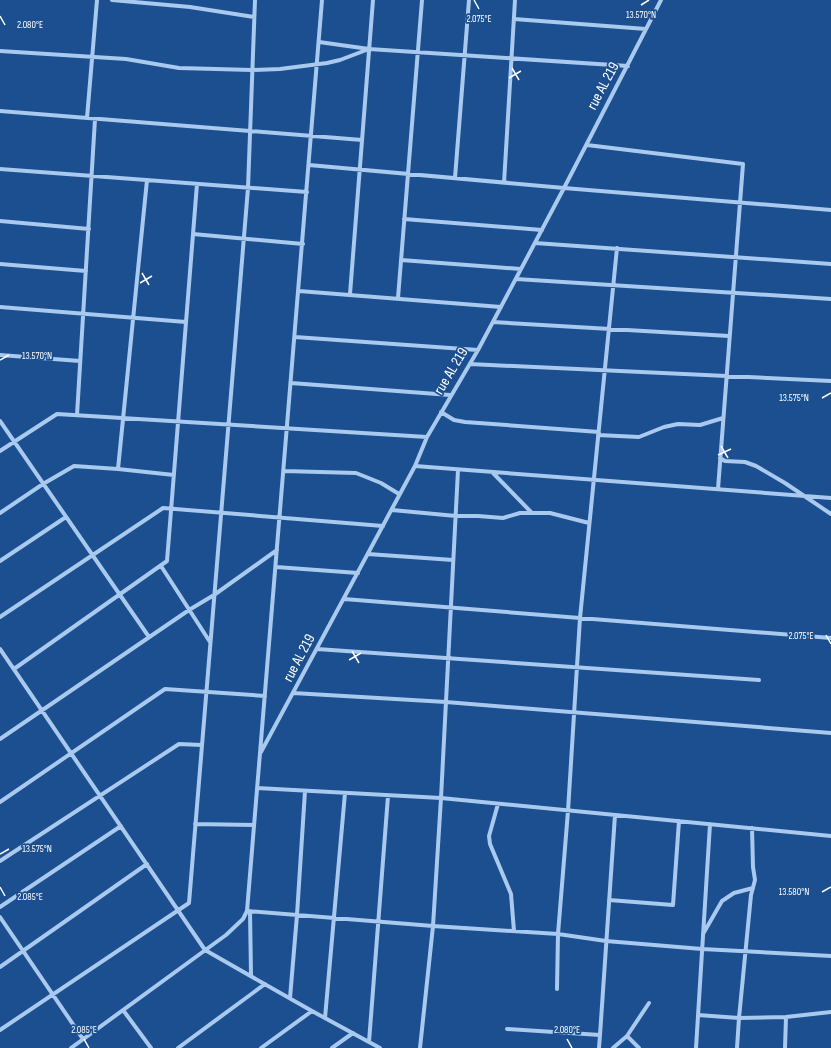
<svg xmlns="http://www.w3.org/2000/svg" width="831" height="1048" viewBox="0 0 831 1048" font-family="'Sofia Sans Condensed',sans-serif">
	<rect width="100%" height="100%" fill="#1b4f8f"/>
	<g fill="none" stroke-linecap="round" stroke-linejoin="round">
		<!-- street -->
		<path stroke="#a9c9ee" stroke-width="4" d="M112,0L190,7L254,17
			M514,19L646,29
			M319,42L369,49L628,66
			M0,51L126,59L179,68L252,70L280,69L327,63L340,60L369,49
			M0,111L362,140
			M87,118L97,0
			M587,145L743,164L718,489
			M309,165L564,188L831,210
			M0,169L307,192
			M455,178L469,0
			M504,183L515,0
			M404,219L542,230
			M0,221L89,229
			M193,234L303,244
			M535,243L831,264
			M401,260L521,269
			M0,264L86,271
			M516,279L831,299
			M299,291L501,307
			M350,294L373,0
			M398,298L422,0
			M0,307L186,322
			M493,322L729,336
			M295,337L478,350
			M0,355L80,361
			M470,364L831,381
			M291,383L450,395
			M441,412L454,420L465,422L599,432
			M77,415L95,119
			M0,421L149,637
			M598,435L639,437L664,427L678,424L700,425L723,418
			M0,451L57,414L427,437
			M720,458L725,461L745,462L756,466L785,483L831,514
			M415,466L831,498
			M118,469L147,180
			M284,471L356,473L381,483L399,494
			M493,473L531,512
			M392,510L456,516H478L503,518L520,513H550L589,523
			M0,513L43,484L74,466L118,469L174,475
			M368,554L453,560
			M0,561L66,517
			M161,566L210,642
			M276,567L358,573
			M344,599L831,638
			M0,617L163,508L383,526
			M0,649L205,950L312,1011L380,1048
			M317,649L759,680
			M14,669L167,561L197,184
			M293,693L446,702L831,733
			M0,739L189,610L214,595L277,550
			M261,752L415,466L427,437L478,350L564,188L661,0
			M257,788L441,798L831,836
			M0,802L165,689L265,696
			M498,804L489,836L490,844L511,894L514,931
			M195,824L254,825
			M0,861L179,744L202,745
			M609,900L673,905L679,821
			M0,907L121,826
			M247,911L433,926L558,934L606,941L702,949L831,956
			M250,911L251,975
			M0,917L83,1039
			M703,934L722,901L734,893L753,888
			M0,967L147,864
			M557,989L558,934L568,811L580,618L617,248
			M290,998L297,915L305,791
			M123,1010L151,1048
			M698,1015L739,1018L786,1017L831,1012
			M325,1018L345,793
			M507,1029L600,1035L599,1048
			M0,1030L189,903L248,188L255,0
			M600,1035L615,815
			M627,1036L639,1048
			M369,1042L388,796
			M71,1048L226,935L243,919L247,911L322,0
			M178,1048L265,984
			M261,1048L312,1011
			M332,1048L353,1033
			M420,1048L433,926L441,798L458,470
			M613,1048L627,1036L649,1003
			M696,1048L710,824
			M737,1048L739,1018L751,895L755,880L753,867L752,828
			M785,1048L786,1017"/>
	</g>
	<!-- ticks -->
	<path fill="none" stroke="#fff" stroke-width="1.5" d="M474,0L479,9M641,5L649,0M0,16L5,25M512,68L519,80M509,78L521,71M142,273L149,285M140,283L152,276M0,360L9,355M822,398L831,393M721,446L728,458M718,455L731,449M826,635L831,644M352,651L359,663M349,660L361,653M0,854L9,849M0,887L5,896M822,892L831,887M84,1039L89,1048M567,1039L572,1048"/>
	<g text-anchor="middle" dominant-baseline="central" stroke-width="3.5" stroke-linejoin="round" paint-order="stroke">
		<!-- street labels -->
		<g font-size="15" fill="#fff" stroke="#1b4f8f">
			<text transform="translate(603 86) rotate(-62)">rue AL 219</text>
			<text transform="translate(451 371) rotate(-59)">rue AL 219</text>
			<text transform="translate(299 658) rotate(-62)">rue AL 219</text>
		</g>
	</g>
	<g font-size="10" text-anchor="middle" fill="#fff" stroke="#1b4f8f" stroke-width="3.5" stroke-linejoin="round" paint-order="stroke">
		<text x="641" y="18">13.570°N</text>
		<text x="479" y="22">2.075°E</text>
		<text x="30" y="28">2.080°E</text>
		<text x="37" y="359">13.570°N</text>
		<text x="794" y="401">13.575°N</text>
		<text x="801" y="639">2.075°E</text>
		<text x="37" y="852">13.575°N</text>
		<text x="794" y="895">13.580°N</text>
		<text x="30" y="900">2.085°E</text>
		<text x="84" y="1033">2.085°E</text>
		<text x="567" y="1033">2.080°E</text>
	</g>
</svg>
